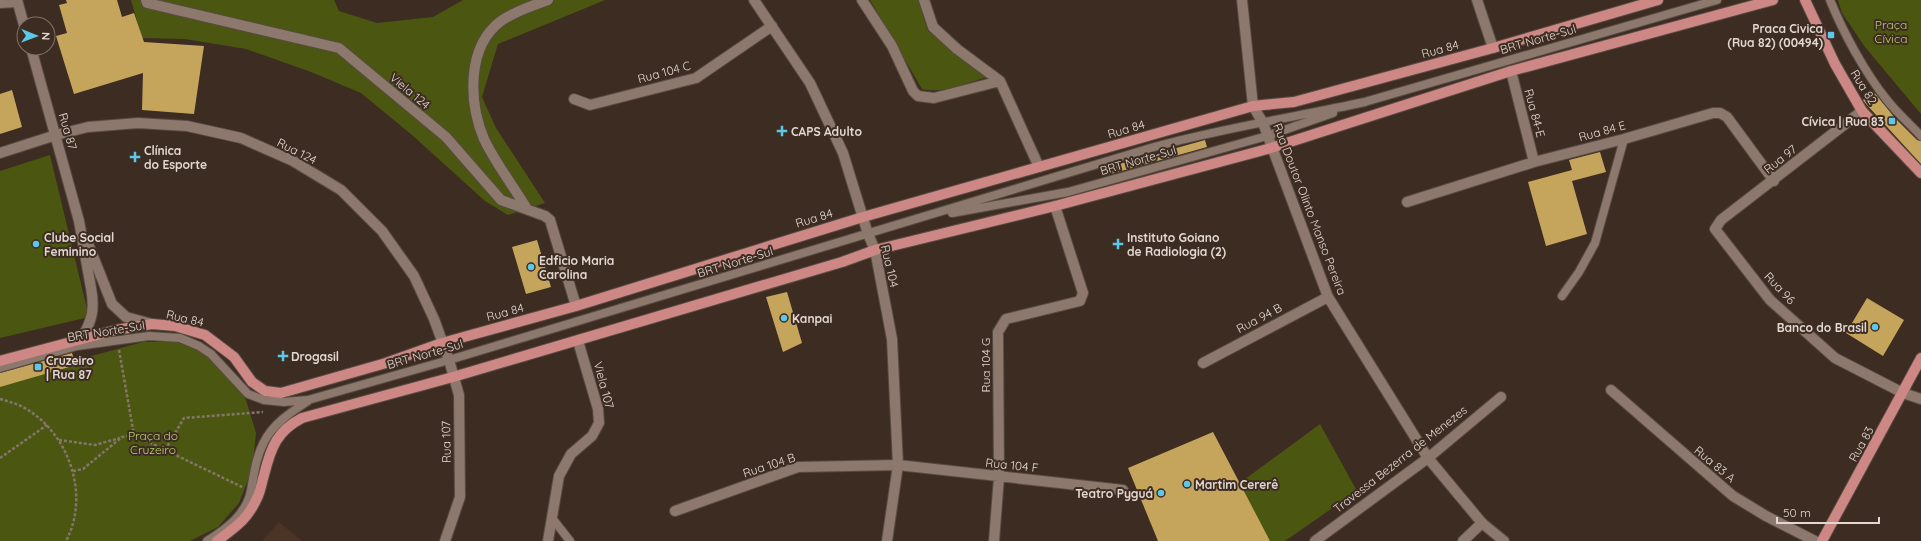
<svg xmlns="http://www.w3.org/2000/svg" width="1921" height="541" viewBox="0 0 1921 541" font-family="Quicksand,sans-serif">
	<rect width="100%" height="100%" fill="#3d2c22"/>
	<!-- built -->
	<path fill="#4b3426" d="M279,522L302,541H262Z"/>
	<!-- green -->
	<path fill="#4b5710" d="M131,0H334L339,11L377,23L433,17L463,0H605L498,44L482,97L496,128L545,203L508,215L485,201L412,135L361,93L311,72L246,49L185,39L142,38Z
		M870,0H918L928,31L987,77C966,83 943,94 922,89Z
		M1838,0H1921V114L1865,47L1842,13Z
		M50,155L89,317L0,338V171Z
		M143,342H177L205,353L231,379L246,400L256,433L252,470L239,503L218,527L190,541H0V381Z
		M1320,424L1357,491L1285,541H1161Z"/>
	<!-- building -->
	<path fill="#c5a55c" d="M66,0H117L122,17L134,13L144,42L204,46L194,114L142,110L143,73L74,94L56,36L67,33L59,5L67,3Z
		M12,90L22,127L0,134V94Z
		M1873,91L1895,118L1917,140L1921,141V164L1866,104L1863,100Z
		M1205,140L1207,147L1107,175L1105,168Z
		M1600,152L1606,172L1572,181L1587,234L1546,246L1528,182L1572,170L1569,160Z
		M537,240L551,287L526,294L512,247Z
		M787,292L802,343L783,352L766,297Z
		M1867,298L1904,320L1883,356L1846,333Z
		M72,353L76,365L0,387V373Z
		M1213,432L1270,541H1158L1128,468Z"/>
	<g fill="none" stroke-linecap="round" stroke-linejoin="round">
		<defs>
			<path id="service" d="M1830,0C1843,32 1865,73 1887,100C1897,113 1910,124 1921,136
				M0,4L17,3
				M1361,103L1717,0
				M952,213L1068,192L1267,136L1333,113
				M1562,296L1579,272L1595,243L1624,139
				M0,368L77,346L149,336L180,338L199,346L211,354L248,394L264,400L284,402L308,400L449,360L1154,147C1223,128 1295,117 1365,102
				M552,518L570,541
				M207,541C226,529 247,514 251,490C254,474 256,457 264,442C273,424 291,412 308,401"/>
			<path id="minor" d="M146,0L147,3L339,48L446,137L501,200L545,216L550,220L576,306
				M862,0L892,46L913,91L918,96L934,98L1000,81
				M924,0L933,27L957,49L1000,81L1039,167
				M1477,0L1493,48
				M1511,71L1534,162
				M574,99L590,105L696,78L772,26
				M1862,111L1721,220L1715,229L1770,300L1835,358L1903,393L1921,399
				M0,153L56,135L88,127L138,123L187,126L241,138L293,161L341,190L382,231L414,276L434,319L449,360L459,395L460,497L445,541
				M1407,202L1534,162L1624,139L1713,113H1720L1727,117L1774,181
				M527,209C514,187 494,161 484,139C469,103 466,47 501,21C515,11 532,6 548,0
				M1203,363L1328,297
				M1611,390L1733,496L1766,516L1815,541
				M675,511L798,467L898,465L1123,490
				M548,541L559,476L571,454L592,436L599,423L598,409L578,341
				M994,541L999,477L998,332L1006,319L1080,301L1083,293L1055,206
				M1315,541L1428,458L1501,397
				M1463,541L1482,523"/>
			<path id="tertiary" d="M754,0L810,83L843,153L868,234L875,250L892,339L898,465L887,541"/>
			<path id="secondary" d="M17,0L24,25
				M1242,0L1253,106L1263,123L1328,297L1428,458L1482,523L1504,541
				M31,48L79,221L91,288C95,310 92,320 82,338
				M87,241L112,304L126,317L152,324"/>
			<path id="primary" d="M1805,0L1835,64L1862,111L1921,173
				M0,361L116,330L152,324L175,326L205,335L234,357L252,382L265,391L281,393L386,363L442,343L576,306L863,217L1253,106L1294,102L1493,48L1658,0
				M217,541C237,526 248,519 258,496C261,489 262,481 264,475C271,447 277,431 302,418L453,377L842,262L875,250L1055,206L1271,148L1511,71L1773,0
				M1822,541L1921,358"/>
		</defs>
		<!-- service casing -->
		<use href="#service" stroke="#584b42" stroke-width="10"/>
		<!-- minor casing -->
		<use href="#minor" stroke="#584b42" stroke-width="12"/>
		<!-- tertiary casing -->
		<use href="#tertiary" stroke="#584b42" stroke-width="12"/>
		<!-- secondary casing -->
		<use href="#secondary" stroke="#584b42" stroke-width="12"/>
		<!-- primary casing -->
		<use href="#primary" stroke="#584b42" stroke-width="12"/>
		<!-- path -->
		<path stroke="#84766d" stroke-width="2.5" stroke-dasharray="3 2" stroke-linecap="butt" d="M119,350L134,435
			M0,399C7,401 14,403 21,406C68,430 91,494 66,541
			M59,440L95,445L120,438
			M165,450L184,418L263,412
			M0,458L47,425
			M73,471L83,469L122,437L134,435L242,487"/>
		<!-- service -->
		<use href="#service" stroke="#8c786c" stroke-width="8"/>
		<!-- minor -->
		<use href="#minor" stroke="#8c786c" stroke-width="10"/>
		<!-- tertiary -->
		<use href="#tertiary" stroke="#8c786c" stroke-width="10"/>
		<!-- secondary -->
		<use href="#secondary" stroke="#8c786c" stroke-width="10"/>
		<!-- primary -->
		<use href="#primary" stroke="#cd8785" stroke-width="10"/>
	</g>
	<!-- markers -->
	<g fill="#5cc7e8" stroke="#3d2c22" stroke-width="1.5">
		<rect x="1827" y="31" width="8" height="8" rx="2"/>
		<rect x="1888" y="117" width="8" height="8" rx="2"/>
		<path d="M780 125h4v4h4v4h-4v4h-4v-4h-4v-4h4z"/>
		<path d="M133 151h4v4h4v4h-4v4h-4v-4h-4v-4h4z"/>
		<circle cx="36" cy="244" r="4"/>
		<path d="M1116 238h4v4h4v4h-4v4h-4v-4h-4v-4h4z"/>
		<circle cx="531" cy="267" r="4"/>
		<circle cx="784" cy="318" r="4"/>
		<circle cx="1875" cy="327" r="4"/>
		<path d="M281 350h4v4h4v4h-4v4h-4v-4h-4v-4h4z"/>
		<rect x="34" y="363" width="8" height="8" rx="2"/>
		<circle cx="1187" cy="484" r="4"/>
		<circle cx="1161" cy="493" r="4"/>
	</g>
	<g text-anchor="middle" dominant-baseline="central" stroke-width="4" stroke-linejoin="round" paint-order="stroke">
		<!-- park labels -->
		<g font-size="12" fill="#bad06b" stroke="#3d2c22">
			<text x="1891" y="24">Praça<tspan x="1891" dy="14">Cívica</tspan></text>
			<text x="153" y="435">Praça do<tspan x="153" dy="14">Cruzeiro</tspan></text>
		</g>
		<!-- poi labels -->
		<g font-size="12" font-weight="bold" fill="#e2d7d1" stroke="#3d2c22" text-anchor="start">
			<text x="1823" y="28" text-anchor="end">Praca Civica<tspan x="1823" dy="14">(Rua 82) (00494)</tspan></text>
			<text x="1884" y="121" text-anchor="end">Cívica | Rua 83</text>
			<text x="791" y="131">CAPS Adulto</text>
			<text x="144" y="150">Clínica<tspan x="144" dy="14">do Esporte</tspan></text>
			<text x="44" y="237">Clube Social<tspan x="44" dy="14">Feminino</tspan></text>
			<text x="1127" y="237">Instituto Goiano<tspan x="1127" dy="14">de Radiologia (2)</tspan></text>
			<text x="539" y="260">Edficio Maria<tspan x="539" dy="14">Carolina</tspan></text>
			<text x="792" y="318">Kanpai</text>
			<text x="1867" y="327" text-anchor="end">Banco do Brasil</text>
			<text x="291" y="356">Drogasil</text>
			<text x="46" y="360">Cruzeiro<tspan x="46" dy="14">| Rua 87</tspan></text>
			<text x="1195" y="484">Martim Cererê</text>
			<text x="1153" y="493" text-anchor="end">Teatro Pyguá</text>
		</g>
		<!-- street labels -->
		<g font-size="12" fill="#e2d7d1" stroke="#3d2c22">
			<text transform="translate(1538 39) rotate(-16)">BRT Norte-Sul</text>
			<text transform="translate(1440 49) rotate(-15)">Rua 84</text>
			<text transform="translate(664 72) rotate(-15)">Rua 104 C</text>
			<text transform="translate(1864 87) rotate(58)">Rua 82</text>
			<text transform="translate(410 91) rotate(40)">Viela 124</text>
			<text transform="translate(1535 113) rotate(75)">Rua 84-E</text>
			<text transform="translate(1126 129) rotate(-16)">Rua 84</text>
			<text transform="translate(68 131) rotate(74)">Rua 87</text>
			<text transform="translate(1602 131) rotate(-15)">Rua 84 E</text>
			<text transform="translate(297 151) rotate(27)">Rua 124</text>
			<text transform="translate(1780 159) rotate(-38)">Rua 97</text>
			<text transform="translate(1138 160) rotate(-16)">BRT Norte-Sul</text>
			<text transform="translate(1310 209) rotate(69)">Rua Doutor Olinto Manso Pereira</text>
			<text transform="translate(814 218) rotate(-17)">Rua 84</text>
			<text transform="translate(735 262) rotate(-17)">BRT Norte-Sul</text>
			<text transform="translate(890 266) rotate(77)">Rua 104</text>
			<text transform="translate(1780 288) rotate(47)">Rua 96</text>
			<text transform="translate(505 312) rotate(-15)">Rua 84</text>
			<text transform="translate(185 318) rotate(13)">Rua 84</text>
			<text transform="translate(1259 318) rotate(-28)">Rua 94 B</text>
			<text transform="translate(106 331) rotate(-9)">BRT Norte-Sul</text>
			<text transform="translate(425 354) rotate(-16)">BRT Norte-Sul</text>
			<text transform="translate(985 365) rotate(-90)">Rua 104 G</text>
			<text transform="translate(604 385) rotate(75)">Viela 107</text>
			<text transform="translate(446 442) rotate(-91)">Rua 107</text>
			<text transform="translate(1861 444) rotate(-61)">Rua 83</text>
			<text transform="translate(1400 459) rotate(-38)">Travessa Bezerra de Menezes</text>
			<text transform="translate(1715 464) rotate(40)">Rua 83 A</text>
			<text transform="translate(769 465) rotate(-18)">Rua 104 B</text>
			<text transform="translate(1012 465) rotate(6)">Rua 104 F</text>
		</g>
	</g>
	<!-- north arrow -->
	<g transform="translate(36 36) rotate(91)"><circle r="19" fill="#3d2c22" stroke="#7f7068"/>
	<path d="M0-3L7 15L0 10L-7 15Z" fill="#5cc7e8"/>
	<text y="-6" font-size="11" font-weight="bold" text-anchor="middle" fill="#e2d7d1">N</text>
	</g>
	<!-- scale -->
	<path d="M1777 517v6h102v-6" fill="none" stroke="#e2d7d1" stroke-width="2"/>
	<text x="1783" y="517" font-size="12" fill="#e2d7d1" stroke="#3d2c22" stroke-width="3" paint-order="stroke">50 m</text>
</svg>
